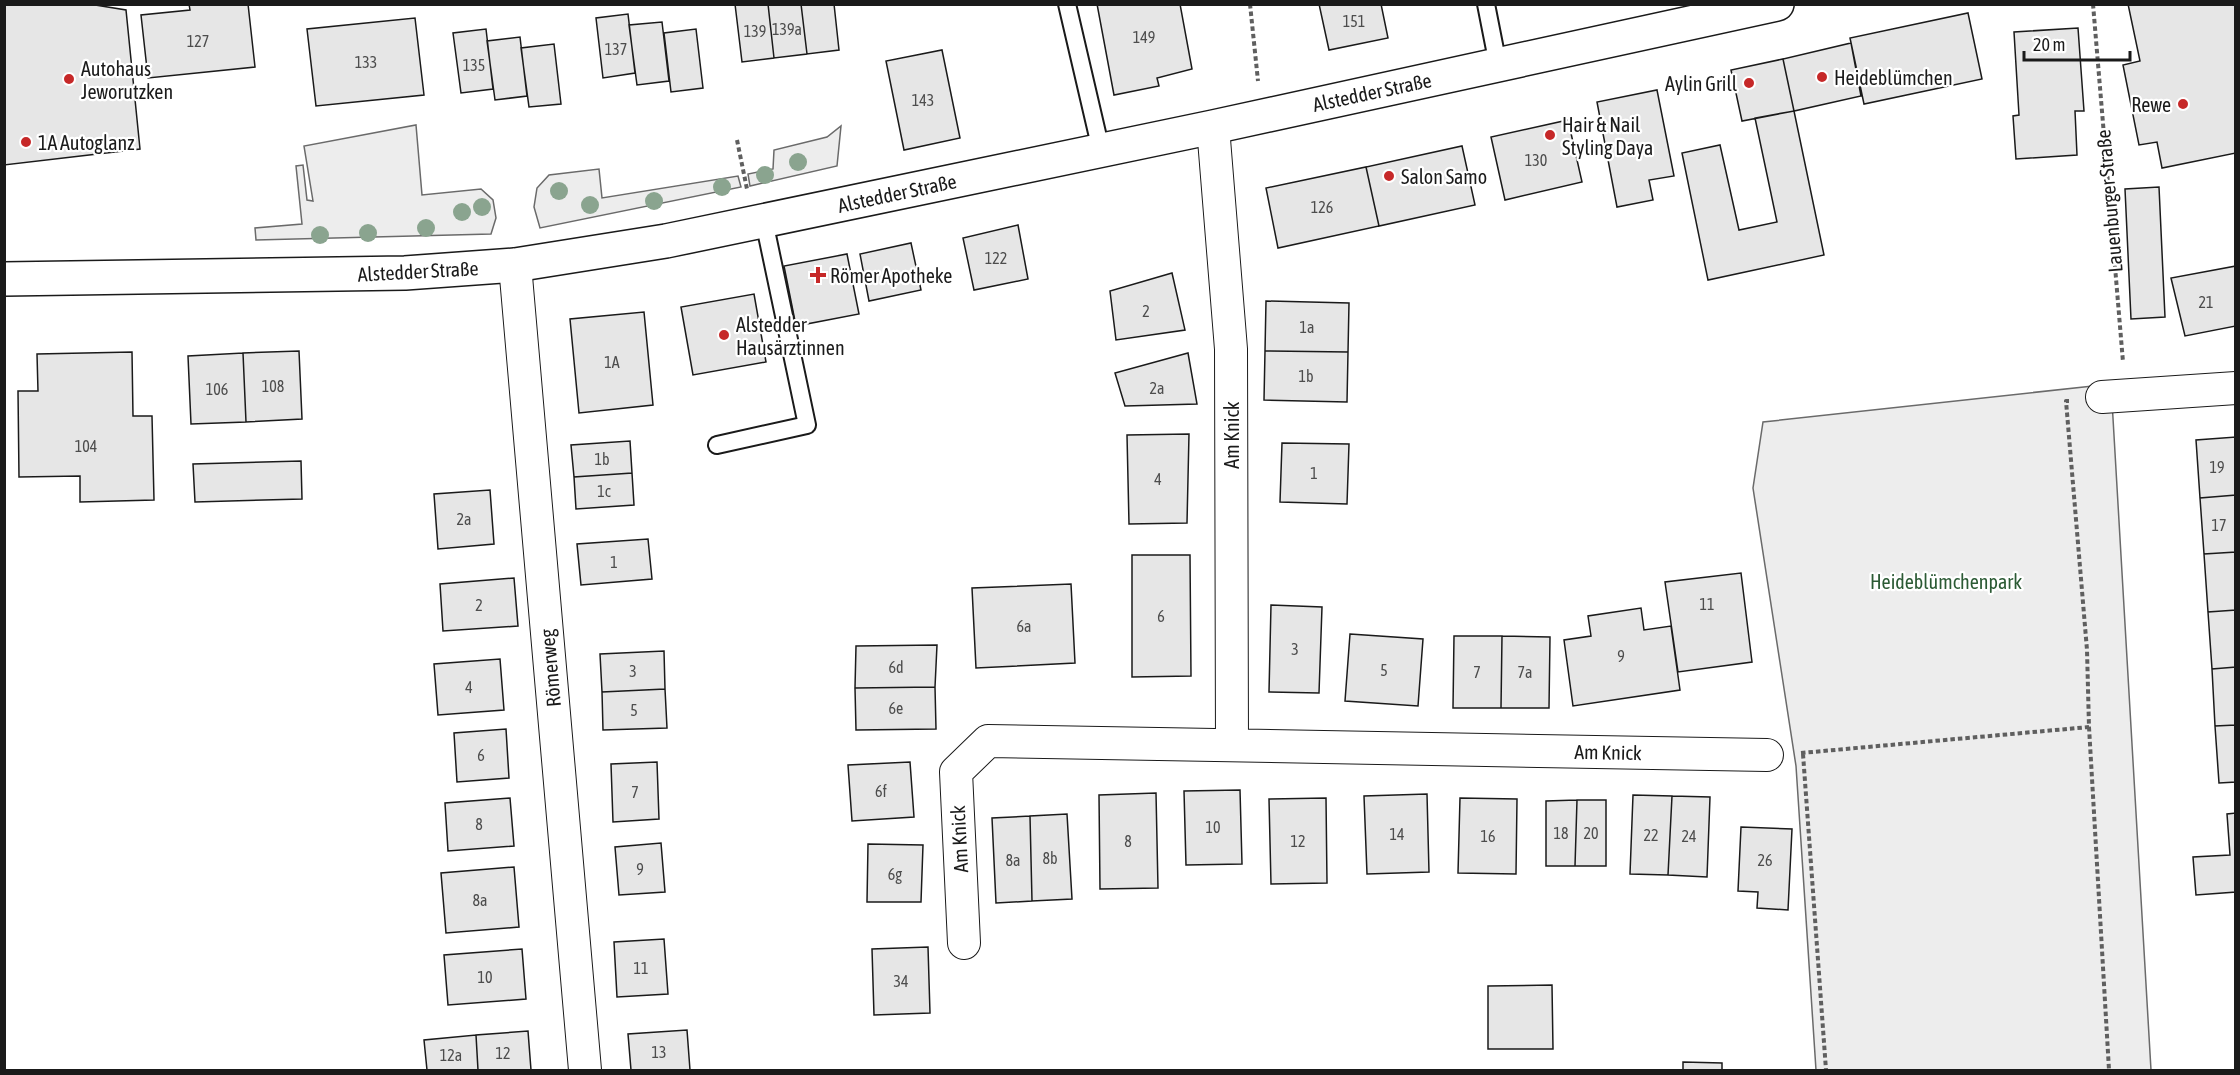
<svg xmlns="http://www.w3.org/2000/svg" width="2240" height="1075" viewBox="0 0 2240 1075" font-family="'Asap Condensed',sans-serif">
	<rect width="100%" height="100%" fill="#fff"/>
	<!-- built -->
	<path fill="#ededed" stroke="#6a6a6a" stroke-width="1.5" d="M416,125L422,195L481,189L493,200L496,218L491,234L256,240L255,228L302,224L296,166L303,165L307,200L313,201L304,146Z
		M841,126L837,166L750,186L748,174L773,169L774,150L827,137Z
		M599,169L602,198L738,176L741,187L540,228L534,207L537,188L549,175Z
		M2111,384L2151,1070H1816L1796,766L1753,488L1763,422Z"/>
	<!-- building -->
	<path fill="#e6e6e6" stroke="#1a1a1a" stroke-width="1.5" d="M4,4H89L126,10L140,149L4,165Z
		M189,4H248L255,67L148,78L141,15L190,10Z
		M735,4H768L774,58L742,62Z
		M768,4H801L807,54L774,58Z
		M801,4H834L839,50L807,54Z
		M1097,4H1180L1192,69L1157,78L1159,86L1114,95Z
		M1319,4H1381L1388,38L1329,50Z
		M2128,4H2236V153L2162,168L2157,142L2139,145L2123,65L2140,61Z
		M1968,13L1982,79L1864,104L1850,38Z
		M628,14L635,73L603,78L596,18Z
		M415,18L424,95L316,106L307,29Z
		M662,22L669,81L637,85L629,25Z
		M2078,28L2084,111H2075L2077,155L2016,159L2013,116L2019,115L2014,32Z
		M486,29L493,89L461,93L453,33Z
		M696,29L703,88L671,92L664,33Z
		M520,37L527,96L495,100L487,41Z
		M1851,43L1861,96L1794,111L1783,59Z
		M554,44L561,104L529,107L521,48Z
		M942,50L960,138L904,150L886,61Z
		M1783,59L1794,111L1742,121L1731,70Z
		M1657,90L1674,176L1649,180L1653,200L1617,207L1597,102Z
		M1794,111L1824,255L1708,280L1682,153L1720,145L1739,230L1777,222L1755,118Z
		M1568,120L1582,182L1505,200L1491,137Z
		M1462,146L1475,205L1379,226L1366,167Z
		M1366,167L1379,226L1278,248L1266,188Z
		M2159,187L2165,317L2131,319L2125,189Z
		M1018,225L1028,279L974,290L963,238Z
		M911,243L921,290L869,301L860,254Z
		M847,254L859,314L796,326L784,266Z
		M2236,266V326L2185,336L2171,278Z
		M1172,273L1185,330L1116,340L1110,291Z
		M754,294L766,362L693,375L681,307Z
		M1266,301L1349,303L1348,352L1265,351Z
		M644,312L653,405L579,413L570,319Z
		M299,351L302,419L246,422L243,353Z
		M1265,351L1348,352L1347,402L1264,400Z
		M132,352L133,416H152L154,500L80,502V476L19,477L18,391H38L37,354Z
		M243,353L246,422L191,424L188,356Z
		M1188,353L1197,404L1125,406L1115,373Z
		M1189,434L1187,523L1129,524L1127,435Z
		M2236,437V495L2200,498L2196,440Z
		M630,441L632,473L574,477L571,445Z
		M1282,443L1349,444L1347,504L1280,502Z
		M301,461L302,499L195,502L193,464Z
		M632,473L634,505L576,509L574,477Z
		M490,490L494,544L438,549L434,494Z
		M2236,495V552L2204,554L2200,498Z
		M648,539L652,579L581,585L577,544Z
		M2236,552V610L2208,612L2204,554Z
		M1132,555H1190L1191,676L1132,677Z
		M1741,573L1752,662L1678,672L1665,582Z
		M514,578L518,626L443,631L440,584Z
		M1071,584L1075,663L976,668L972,588Z
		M1271,605L1322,607L1319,693L1269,692Z
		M1641,608L1644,630L1671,626L1680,690L1573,706L1564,640L1591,636L1588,616Z
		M2236,610V667L2212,669L2208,612Z
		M1350,634L1423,639L1418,706L1345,701Z
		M1454,636H1502L1501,708H1453Z
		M1502,636L1550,637L1549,708H1501Z
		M937,645L935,687L855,688L856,646Z
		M664,651L665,689L602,692L600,654Z
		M500,659L504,710L438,715L434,664Z
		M2236,667V725L2215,726L2212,669Z
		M935,687L936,729L856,730L855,688Z
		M665,689L667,728L603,730L602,692Z
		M2236,725V782L2219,783L2215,726Z
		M506,729L509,778L457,782L454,733Z
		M657,762L659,819L613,822L611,764Z
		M910,762L914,817L852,821L848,765Z
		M1240,790L1242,864L1186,865L1184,791Z
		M1156,793L1158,888L1100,889L1099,795Z
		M1427,794L1429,872L1367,874L1364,796Z
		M1633,795L1672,796L1668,875L1630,874Z
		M1672,796L1710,797L1707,877L1668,875Z
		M510,798L514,846L448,851L445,803Z
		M1326,798L1327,883L1271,884L1269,799Z
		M1460,798L1517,799L1516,874L1458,873Z
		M1577,800H1606V866H1575Z
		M1577,800L1575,866H1546V801Z
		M2236,813V892L2196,895L2193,857L2230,855L2227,814Z
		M1067,814L1072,899L1032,901L1030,816Z
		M1030,816L1032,901L996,903L992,818Z
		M1741,827L1792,829L1788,910L1757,908L1758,892L1738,891Z
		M661,843L665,892L619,895L615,847Z
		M868,844L923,845L921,902H867Z
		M514,867L519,927L446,933L441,873Z
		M664,939L668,994L617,997L614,942Z
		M928,947L930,1013L874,1015L872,949Z
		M522,949L526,999L448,1005L444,955Z
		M1552,985L1553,1049H1488V986Z
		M687,1030L690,1070H631L628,1034Z
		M528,1031L531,1070H478L476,1035Z
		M476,1035L478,1070H427L424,1040Z
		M1683,1062L1722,1063V1070H1683Z"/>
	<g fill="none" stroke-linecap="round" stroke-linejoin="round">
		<defs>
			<path id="service" d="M1067,4L1101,150
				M1486,4L1498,65
				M717,445L807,425L764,221"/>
			<path id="minor" d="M1213,127L1231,349L1232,745
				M515,265L585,1070
				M2102,397L2236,388
				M964,943L956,772L988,741L1767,755"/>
			<path id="tertiary" d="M4,279L405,273L515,265L666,241L1213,127L1777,4"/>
		</defs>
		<!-- service casing -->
		<use href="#service" stroke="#1a1a1a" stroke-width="20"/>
		<!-- minor casing -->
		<use href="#minor" stroke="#1a1a1a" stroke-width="34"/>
		<!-- tertiary casing -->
		<use href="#tertiary" stroke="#1a1a1a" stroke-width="36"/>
		<!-- path -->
		<path stroke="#5f5f5f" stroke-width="4" stroke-dasharray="4.5 3" stroke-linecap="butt" d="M1250,4L1258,81
			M2093,4L2123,362
			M737,140L747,189
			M2089,727L2109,1070
			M1801,753L2089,727L2087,650L2066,401H2069
			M1803,754L1826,1070"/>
		<!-- service -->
		<use href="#service" stroke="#fff" stroke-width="16"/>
		<!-- minor -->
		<use href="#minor" stroke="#fff" stroke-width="32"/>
		<!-- tertiary -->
		<use href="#tertiary" stroke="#fff" stroke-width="33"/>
	</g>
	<!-- trees -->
	<g fill="#8aa48f">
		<circle cx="798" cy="162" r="9"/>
		<circle cx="765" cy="175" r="9"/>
		<circle cx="722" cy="187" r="9"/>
		<circle cx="559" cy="191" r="9"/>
		<circle cx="654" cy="201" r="9"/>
		<circle cx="590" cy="205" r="9"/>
		<circle cx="482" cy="207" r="9"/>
		<circle cx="462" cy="212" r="9"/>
		<circle cx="426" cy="228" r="9"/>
		<circle cx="368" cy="233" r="9"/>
		<circle cx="320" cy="235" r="9"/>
	</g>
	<!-- markers -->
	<g fill="#c62828" stroke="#fff" stroke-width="2">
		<circle cx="1822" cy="77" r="6"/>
		<circle cx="69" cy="79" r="6"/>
		<circle cx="1749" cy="83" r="6"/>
		<circle cx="2183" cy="104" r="6"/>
		<circle cx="1550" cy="135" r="6"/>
		<circle cx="26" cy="142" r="6"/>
		<circle cx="1389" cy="176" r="6"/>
		<path d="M815 266h6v6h6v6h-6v6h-6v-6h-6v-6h6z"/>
		<circle cx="724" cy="335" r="6"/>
	</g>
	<g text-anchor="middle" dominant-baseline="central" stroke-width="4.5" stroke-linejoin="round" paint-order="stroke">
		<!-- number labels -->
		<g font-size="16" fill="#4d4d4d">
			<text x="1354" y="21">151</text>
			<text x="787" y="29">139a</text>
			<text x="755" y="31">139</text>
			<text x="1144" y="37">149</text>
			<text x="198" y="41">127</text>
			<text x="616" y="49">137</text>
			<text x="366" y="62">133</text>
			<text x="474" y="65">135</text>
			<text x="923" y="100">143</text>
			<text x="1536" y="160">130</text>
			<text x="1322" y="207">126</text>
			<text x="996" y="258">122</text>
			<text x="2206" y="302">21</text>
			<text x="1146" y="311">2</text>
			<text x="1307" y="327">1a</text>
			<text x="612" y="362">1A</text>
			<text x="1306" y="376">1b</text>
			<text x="273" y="386">108</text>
			<text x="1157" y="388">2a</text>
			<text x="217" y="389">106</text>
			<text x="86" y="446">104</text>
			<text x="602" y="459">1b</text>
			<text x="2217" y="467">19</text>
			<text x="1314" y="473">1</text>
			<text x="1158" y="479">4</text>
			<text x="604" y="491">1c</text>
			<text x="464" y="519">2a</text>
			<text x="2219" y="525">17</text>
			<text x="614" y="562">1</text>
			<text x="1707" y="604">11</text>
			<text x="479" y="605">2</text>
			<text x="1161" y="616">6</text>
			<text x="1024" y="626">6a</text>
			<text x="1295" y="649">3</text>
			<text x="1621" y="656">9</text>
			<text x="896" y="667">6d</text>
			<text x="1384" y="670">5</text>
			<text x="633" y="671">3</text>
			<text x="1477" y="672">7</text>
			<text x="1525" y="672">7a</text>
			<text x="469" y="687">4</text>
			<text x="896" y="708">6e</text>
			<text x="634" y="710">5</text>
			<text x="481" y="755">6</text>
			<text x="881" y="791">6f</text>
			<text x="635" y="792">7</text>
			<text x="479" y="824">8</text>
			<text x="1213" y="827">10</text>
			<text x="1561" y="833">18</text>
			<text x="1591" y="833">20</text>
			<text x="1397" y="834">14</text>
			<text x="1651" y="835">22</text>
			<text x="1488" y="836">16</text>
			<text x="1689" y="836">24</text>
			<text x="1128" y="841">8</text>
			<text x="1298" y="841">12</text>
			<text x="1050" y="858">8b</text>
			<text x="1013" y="860">8a</text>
			<text x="1765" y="860">26</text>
			<text x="640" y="869">9</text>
			<text x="895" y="874">6g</text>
			<text x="480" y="900">8a</text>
			<text x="641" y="968">11</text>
			<text x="485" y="977">10</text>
			<text x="901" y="981">34</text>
			<text x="659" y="1052">13</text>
			<text x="503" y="1053">12</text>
			<text x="451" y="1055">12a</text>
		</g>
		<!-- poi labels -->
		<g font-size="20" fill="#1a1a1a" stroke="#fff" text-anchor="start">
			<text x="81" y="68">Autohaus<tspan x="81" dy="23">Jeworutzken</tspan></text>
			<text x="1834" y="77">Heideblümchen</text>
			<text x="1737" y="83" text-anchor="end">Aylin Grill</text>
			<text x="2171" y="104" text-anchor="end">Rewe</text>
			<text x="1562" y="124">Hair &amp; Nail<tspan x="1562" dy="23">Styling Daya</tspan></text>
			<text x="38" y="142">1A Autoglanz</text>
			<text x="1401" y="176">Salon Samo</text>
			<text x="830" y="275">Römer Apotheke</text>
			<text x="736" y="324">Alstedder<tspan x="736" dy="23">Hausärztinnen</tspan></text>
		</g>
		<!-- street labels -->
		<g font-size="20" fill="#1a1a1a" stroke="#fff">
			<text transform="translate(1372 92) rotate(-12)">Alstedder Straße</text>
			<text transform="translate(897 193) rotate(-12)">Alstedder Straße</text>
			<text transform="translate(2109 201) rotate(-95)">Lauenburger Straße</text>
			<text transform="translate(418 271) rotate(-3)">Alstedder Straße</text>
			<text transform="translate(1231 435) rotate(-90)">Am Knick</text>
			<text transform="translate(550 668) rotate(-95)">Römerweg</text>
			<text transform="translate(1608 752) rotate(1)">Am Knick</text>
			<text transform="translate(959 839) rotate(-93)">Am Knick</text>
		</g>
		<!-- park labels -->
		<g font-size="20" fill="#2b5a34" stroke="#fff">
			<text x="1946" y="581">Heideblümchenpark</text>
		</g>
	</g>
	<!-- border -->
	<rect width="2240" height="1075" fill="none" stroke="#1a1a1a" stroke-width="12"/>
	<!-- scale -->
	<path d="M2024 51v9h106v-9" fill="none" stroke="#1a1a1a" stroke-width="3"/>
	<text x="2033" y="51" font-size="18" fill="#1a1a1a" stroke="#ffffff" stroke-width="4.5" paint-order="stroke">20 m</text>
</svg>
